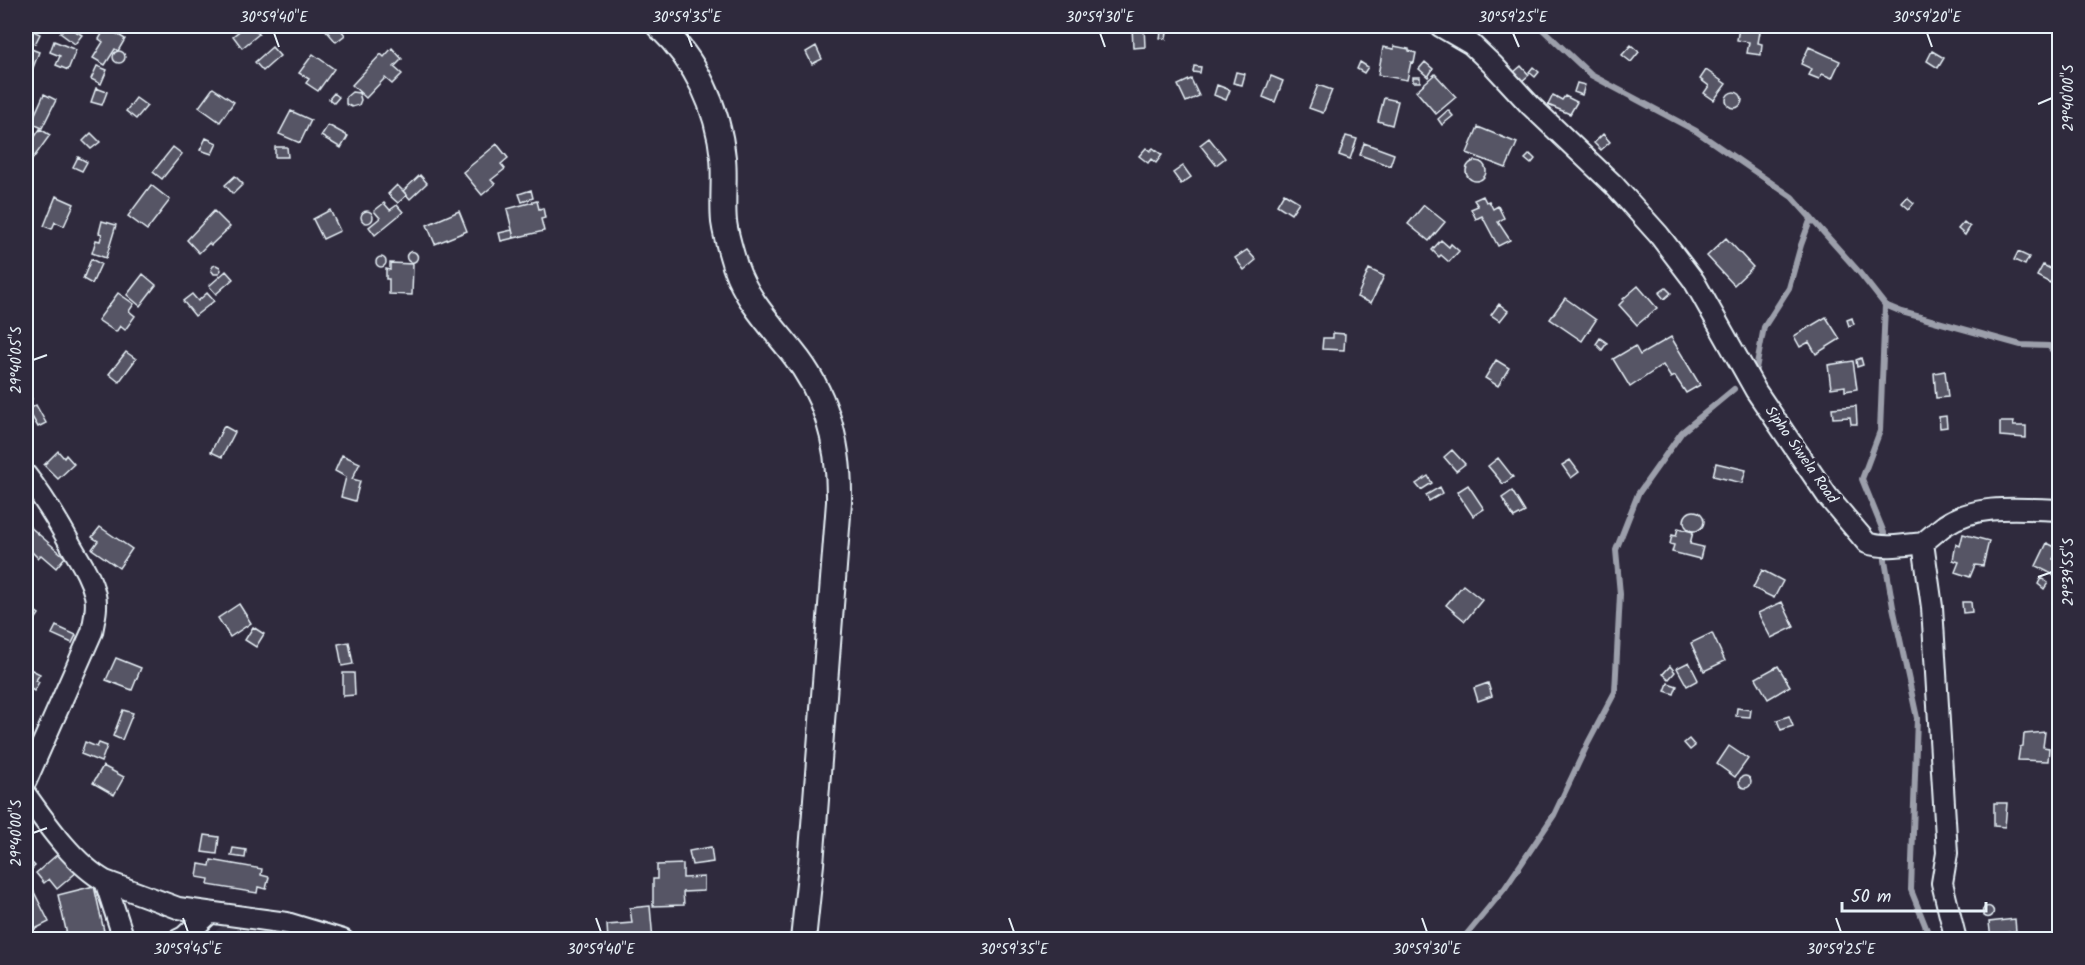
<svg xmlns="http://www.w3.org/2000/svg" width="2085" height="965" viewBox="0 0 2085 965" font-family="Kalam,sans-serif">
	<rect width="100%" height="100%" fill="#2f2a3d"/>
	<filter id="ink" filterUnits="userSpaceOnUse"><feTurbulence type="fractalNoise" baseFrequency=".0167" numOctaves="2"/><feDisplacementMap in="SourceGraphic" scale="12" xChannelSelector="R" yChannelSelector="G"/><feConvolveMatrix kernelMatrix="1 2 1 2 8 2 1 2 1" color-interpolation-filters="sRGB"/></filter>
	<g filter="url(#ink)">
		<!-- built -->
		<path fill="#3b3749" d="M221,926L309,939L206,940Z"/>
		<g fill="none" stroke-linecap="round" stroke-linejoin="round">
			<!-- stream -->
			<path stroke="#9c9fab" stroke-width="6" d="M1539,26L1591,75L1696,131L1792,197L1859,272L1885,305L1902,312L2021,345L2049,346L2060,359
				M1885,305L1880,431L1862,479L1884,533L1885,560L1893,607L1917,718L1911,890L1931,940
				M1755,374L1764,327L1789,288L1801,245L1811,218
				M1462,940L1505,888L1554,815L1588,743L1615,692L1620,594L1616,550L1638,494L1682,432L1734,389"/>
		</g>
		<!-- building -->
		<path fill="#575565" stroke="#e8f1f8" stroke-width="1.5" d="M26,26H33L31,30L40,34L35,44L26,40Z
			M67,26L82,35L75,44L60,33Z
			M181,26H198L187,34Z
			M246,26H252L259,34L242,48L233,36Z
			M327,26H338L345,35L336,42L324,28Z
			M1132,26H1144L1145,47L1133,48Z
			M1482,26H1495L1489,32Z
			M106,27L125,39L118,51L115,49L105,65L93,58L103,42L99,39Z
			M1739,28L1760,32L1758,43L1762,44L1761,55L1747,53L1749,42L1737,40Z
			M1161,32L1167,33L1166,39L1160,38Z
			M54,41L76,50L68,70L56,65L60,56L50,52Z
			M1631,45L1639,52L1631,62L1622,55Z
			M816,46L822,59L812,64L806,52Z
			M1394,46L1409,49V51L1416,53L1414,63L1411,62L1407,80L1378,75L1383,47L1394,49Z
			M26,47L39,52L31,73L26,71Z
			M272,47L280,56L263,71L255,62Z
			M1809,47L1840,61L1832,78L1822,74L1819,79L1809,75L1812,69L1801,64Z
			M392,48L402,59L394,67L402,74L392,84L385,78L366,98L352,85L381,54L384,57Z
			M1932,51L1944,58L1938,68L1927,61Z
			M113 57a6 6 0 1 1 12 0a6 6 0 1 1-12 0Z
			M313,54L334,69L318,91L306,83L309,79L299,73Z
			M1360,62L1368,67L1364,73L1357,69Z
			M1425,62L1433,69L1428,77L1419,69Z
			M97,66L107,70L101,84L91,79Z
			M1194,66L1201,67L1200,73L1193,72Z
			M1521,66L1529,75L1521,82L1513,73Z
			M1533,67L1539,72L1535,77L1529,72Z
			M1706,70L1726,84L1714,100L1704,93L1709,86L1700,79Z
			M1236,72L1245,74L1242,85L1233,83Z
			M1435,74L1456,97L1436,114L1416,91Z
			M1271,76L1283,81L1275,102L1263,97Z
			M1413,77H1420V82H1413Z
			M1191,79L1199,96L1186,102L1178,85Z
			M1577,83L1585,85L1582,95L1574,92Z
			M1217,85L1230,90L1226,100L1214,95Z
			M1318,85L1332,90L1323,113L1309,108Z
			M96,88L107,92L102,105L91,102Z
			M213,88L234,102L220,122L199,107Z
			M1726 100a8 8 0 1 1 16 0a8 8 0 1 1-16 0Z
			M352,92L359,93L361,100L359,105L352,107L346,104V97Z
			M334,93L339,97L334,103L329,99Z
			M44,94L56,100L42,128L31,123Z
			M1553,95L1562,100L1565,96L1577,102L1570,114L1548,105Z
			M136,98L147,106L136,119L126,111Z
			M1384,98L1398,101L1392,125L1378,121Z
			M1448,110L1453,116L1442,125L1438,119Z
			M291,111L311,120L300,143L279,134Z
			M328,125L348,136L341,148L321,136Z
			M1478,127L1517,143L1506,168L1467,153Z
			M40,129L50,135L32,160L26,155V150Z
			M91,133L100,142L91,149L83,141Z
			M1603,134L1610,142L1601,150L1594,143Z
			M1346,136L1357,139L1350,159L1339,155Z
			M206,138L217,143L212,154L200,150Z
			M1209,138L1225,158L1216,165L1200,145Z
			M1364,143L1394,154L1390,166L1360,155Z
			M497,144L508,158L501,164L505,169L491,180L495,184L482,195L463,172Z
			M173,147L182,154L162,179L153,172Z
			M275,147H287L288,157H275Z
			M1146,148L1150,151L1153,148L1162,155L1156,163L1151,159L1148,163L1139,156Z
			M1530,154L1535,159L1531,164L1525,159Z
			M78,157L87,162L82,171L73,167Z
			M1466 171a10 10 0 1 1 20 0a10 10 0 1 1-20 0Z
			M1183,166L1191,177L1181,184L1173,173Z
			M420,175L427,183L410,199L403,191Z
			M235,176L243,184L233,194L225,185Z
			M151,185L170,200L147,230L128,216Z
			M397,185L407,195L398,203L388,194Z
			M531,190L533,198L522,202L519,194Z
			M1284,193L1299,202L1291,214L1277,205Z
			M56,196L74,204L64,226L55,222L52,229L44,226Z
			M1483,196L1486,202L1489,201L1493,209L1498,206L1504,218L1498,222L1510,240L1498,246L1482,216L1476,219L1471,209L1478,206L1474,200Z
			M1907,197L1914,203L1909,209L1902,203Z
			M537,201L539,209L543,208L545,218L541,219L544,231L514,238L507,209Z
			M384,203L390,210L397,205L403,212L375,235L369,227L380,218L374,211Z
			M1424,205L1445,222L1429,241L1408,224Z
			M330,210L340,231L323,239L313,219Z
			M361 217a6 6 0 1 1 12 0a6 6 0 1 1-12 0Z
			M214,211L230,227L211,245L209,243L199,253L187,240Z
			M459,211L467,231L435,244L427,225Z
			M102,221L116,225L106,258L92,253L96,240L100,241L102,234L99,233Z
			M1964,222L1970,227L1965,235L1958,229Z
			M512,230L514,238L501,241L499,233Z
			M1726,238L1753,267L1734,285L1707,256Z
			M1441,240L1449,247L1451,244L1459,251L1449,262L1441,255L1439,257L1432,250Z
			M1247,250L1256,260L1244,270L1235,258Z
			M406.5 257a5.5 5.5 0 1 1 11 0a5.5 5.5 0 1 1-11 0Z
			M2018,252L2029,257L2025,265L2014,260Z
			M376 262a5 5 0 1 1 10 0a5 5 0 1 1-10 0Z
			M91,259L101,264L92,284L83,279Z
			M390,263L413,264L412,295L389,294V279H386V269L390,270Z
			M216,265L220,267L221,270L218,274H214L211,270L213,266Z
			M2043,265L2057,272L2050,283L2037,276Z
			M1369,269L1384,276L1371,303L1357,297Z
			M226,271L233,279L216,294L209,286Z
			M143,274L156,285L140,306L127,295Z
			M1638,286L1657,308L1637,325L1619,305L1624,300L1623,299Z
			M1666,288L1671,293L1664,299L1659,293Z
			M118,293L134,304L129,311L135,316L125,330L120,326L116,332L98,320Z
			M207,293L214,301L195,316L183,301L192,294L198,301Z
			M1565,298L1596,320L1582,341L1550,319Z
			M1499,304L1508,311L1500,321L1491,315Z
			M1826,317L1840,339L1816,354L1809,342L1800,347L1794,336Z
			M1852,318L1854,324L1849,326L1847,320Z
			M1333,333L1345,334L1344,350L1322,349L1323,338H1333Z
			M1671,337L1700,385L1686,393L1675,376L1671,378L1663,365L1630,387L1613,359L1635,346L1640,355Z
			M1600,338L1607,343L1602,350L1596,344Z
			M126,352L136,359L119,382L109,374Z
			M1861,358L1863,365L1857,367L1856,360Z
			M1496,360L1509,368L1498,386L1485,378Z
			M1853,361L1857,389L1845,391V386L1831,388L1828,365Z
			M1945,371L1948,397L1936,398L1934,373Z
			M26,391L32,399L26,405Z
			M36,405L46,423L38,427L28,410Z
			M1856,406L1857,424H1851L1850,417L1833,418L1832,408Z
			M1946,416L1947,427L1940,428L1939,417Z
			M2000,422H2014L2013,426H2026V438L2000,436Z
			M224,426L235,432L222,457L211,452Z
			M1452,450L1465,464L1456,471L1444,457Z
			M58,451L64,458L66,455L74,464L58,479L44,465Z
			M342,455L360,463L352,479L360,481L355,501L341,497L346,477L335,471Z
			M1498,458L1513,477L1503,484L1488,466Z
			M1570,460L1579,472L1571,478L1562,465Z
			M1716,463L1746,470L1742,483L1713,476Z
			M1428,476L1432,483L1421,490L1416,484Z
			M1468,485L1484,509L1473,516L1457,492Z
			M1440,487L1443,493L1429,501L1426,495Z
			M1512,491L1525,512L1514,518L1502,498Z
			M1684 521a10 10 0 1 1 20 0a10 10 0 1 1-20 0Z
			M28,525L65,557L56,568L41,555L38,558L30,550L26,554V527Z
			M100,527L132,549L119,568L92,549L98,541L92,537Z
			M1678,528L1693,532L1690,544L1703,547L1700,559L1672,552L1674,545L1670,544L1672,535L1676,536Z
			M1963,534L1989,541L1983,566L1975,565L1970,577L1955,572L1959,562L1953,560L1956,544L1960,546Z
			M2047,543L2059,549L2053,559L2060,563L2058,577L2036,566Z
			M1762,570L1783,581L1774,598L1753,588Z
			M2041,578L2048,583L2044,589L2038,584Z
			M1463,585L1482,600L1465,621L1446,605Z
			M1782,602L1794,627L1771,638L1758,613Z
			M1962,602H1971L1972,612L1963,613Z
			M239,604L251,623L230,637L218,618Z
			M26,605L39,614L26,633Z
			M56,626L76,635L72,643L52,634Z
			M253,627L264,634L256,647L245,640Z
			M1712,633L1725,661L1704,671L1691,643Z
			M349,642L353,664L342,666L338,644Z
			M116,658L141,668L132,690L106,680Z
			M1689,662L1698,680L1687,686L1677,668Z
			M1670,666L1675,672L1669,679L1663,674Z
			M1778,666L1790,686L1768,699L1756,678Z
			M30,669L40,674L36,680L39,682L34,691L26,686V677Z
			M343,673H354L355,695L343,696Z
			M1488,683L1492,696L1478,701L1474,688Z
			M1668,683L1677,686L1674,694L1665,691Z
			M1737,708L1751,710L1750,717L1736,716Z
			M123,710L133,713L122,740L113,736Z
			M1789,716L1793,726L1781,730L1777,720Z
			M2045,732L2043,747L2049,748L2048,761L2018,760L2020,747L2023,746L2024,734Z
			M1689,739L1695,746L1690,750L1684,743Z
			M85,742L97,747L99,743L107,746L101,762L81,754Z
			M1729,746L1748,759L1735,777L1717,764Z
			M103,766L124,777L114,795L93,783Z
			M1739 782a6 6 0 1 1 12 0a6 6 0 1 1-12 0Z
			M1994,803H2007L2005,827L1994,826Z
			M205,835L219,837L217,854L202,852Z
			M711,847L713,862L692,865L689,851Z
			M233,848L246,850L245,858L231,856Z
			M60,852L77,872L57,889L49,879L44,883L36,873Z
			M26,857L35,866L26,874Z
			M211,860L262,869L261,875L269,877L266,889L258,887L257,893L208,885L209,879L197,877L199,864L210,866Z
			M683,864V878L704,877V891L683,892L684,905L653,906V879H657V865Z
			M31,886L49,922L33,930L30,925L26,927V889Z
			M94,886L104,931L68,939L58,895Z
			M650,906L653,940H608L607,925L632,923L630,908Z
			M1982.5 912a5.5 5.5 0 1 1 11 0a5.5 5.5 0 1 1-11 0Z
			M2015,919L2016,931L2004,933L2005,940H1991L1989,922Z"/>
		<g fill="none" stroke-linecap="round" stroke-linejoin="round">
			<defs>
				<path id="minor" d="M1440,26L1471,44L1493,65L1530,105L1614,185L1659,235L1694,281L1756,391L1828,497L1867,543C1884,549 1905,545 1923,543
					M26,475C44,498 59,523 73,549C82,564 91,578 95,595C98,607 94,620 92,632L26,781
					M1923,543L1932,607L1947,853L1942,883L1956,940
					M1923,543C1930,537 1937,531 1945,525C1977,503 2022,509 2060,510
					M26,795C46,823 74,864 105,881L178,908L287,923L343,940
					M105,881L121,930L120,940
					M178,940L184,937L210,913"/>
				<path id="tertiary" d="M659,26C696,61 718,107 723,158C725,179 722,201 724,222C726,237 731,252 735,266C747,301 771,325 793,353C828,396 840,448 839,502L811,864L803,940"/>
			</defs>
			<!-- minor casing -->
			<use href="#minor" stroke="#e8f1f8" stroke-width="24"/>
			<!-- tertiary casing -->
			<use href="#tertiary" stroke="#e8f1f8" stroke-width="28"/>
			<!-- minor -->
			<use href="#minor" stroke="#2f2a3d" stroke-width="20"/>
			<!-- tertiary -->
			<use href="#tertiary" stroke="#2f2a3d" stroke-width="24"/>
		</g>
	</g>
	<!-- ticks -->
	<path fill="none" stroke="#e8f1f8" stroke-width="2" d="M274,33L279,47M687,33L692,47M1100,33L1105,47M1513,33L1519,47M1927,33L1932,47M2038,104L2052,98M33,360L47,355M2038,577L2052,572M33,833L47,828M183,918L188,932M596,918L601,932M1009,918L1014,932M1422,918L1427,932M1836,918L1841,932"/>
	<g text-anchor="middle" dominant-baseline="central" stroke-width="6" stroke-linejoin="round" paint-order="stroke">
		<!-- street labels -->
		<g font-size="15" fill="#e8f1f8" stroke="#2f2a3d">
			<text transform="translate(1801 455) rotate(55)">Sipho Siwela Road</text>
		</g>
	</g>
	<!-- margin -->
	<rect width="2085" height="965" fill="none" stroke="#2f2a3d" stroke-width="66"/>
	<!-- scale -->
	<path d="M1842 902v9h144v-9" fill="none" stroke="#e8f1f8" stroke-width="3"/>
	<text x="1851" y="902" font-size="18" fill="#e8f1f8" stroke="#2f2a3d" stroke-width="4.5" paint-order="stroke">50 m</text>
	<rect x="33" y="33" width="2019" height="899" fill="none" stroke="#e8f1f8" stroke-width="2"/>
	<g font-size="15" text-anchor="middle" fill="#e8f1f8">
		<text x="274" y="22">30°59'40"E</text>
		<text x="687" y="22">30°59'35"E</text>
		<text x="1100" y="22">30°59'30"E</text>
		<text x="1513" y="22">30°59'25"E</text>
		<text x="1927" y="22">30°59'20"E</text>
		<text transform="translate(2068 98) rotate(-90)" y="5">29°40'00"S</text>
		<text transform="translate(16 360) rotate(-90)" y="5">29°40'05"S</text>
		<text transform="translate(2068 572) rotate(-90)" y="5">29°39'55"S</text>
		<text transform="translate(16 833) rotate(-90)" y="5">29°40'00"S</text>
		<text x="188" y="954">30°59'45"E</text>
		<text x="601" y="954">30°59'40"E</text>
		<text x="1014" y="954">30°59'35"E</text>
		<text x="1427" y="954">30°59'30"E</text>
		<text x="1841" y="954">30°59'25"E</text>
	</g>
</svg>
